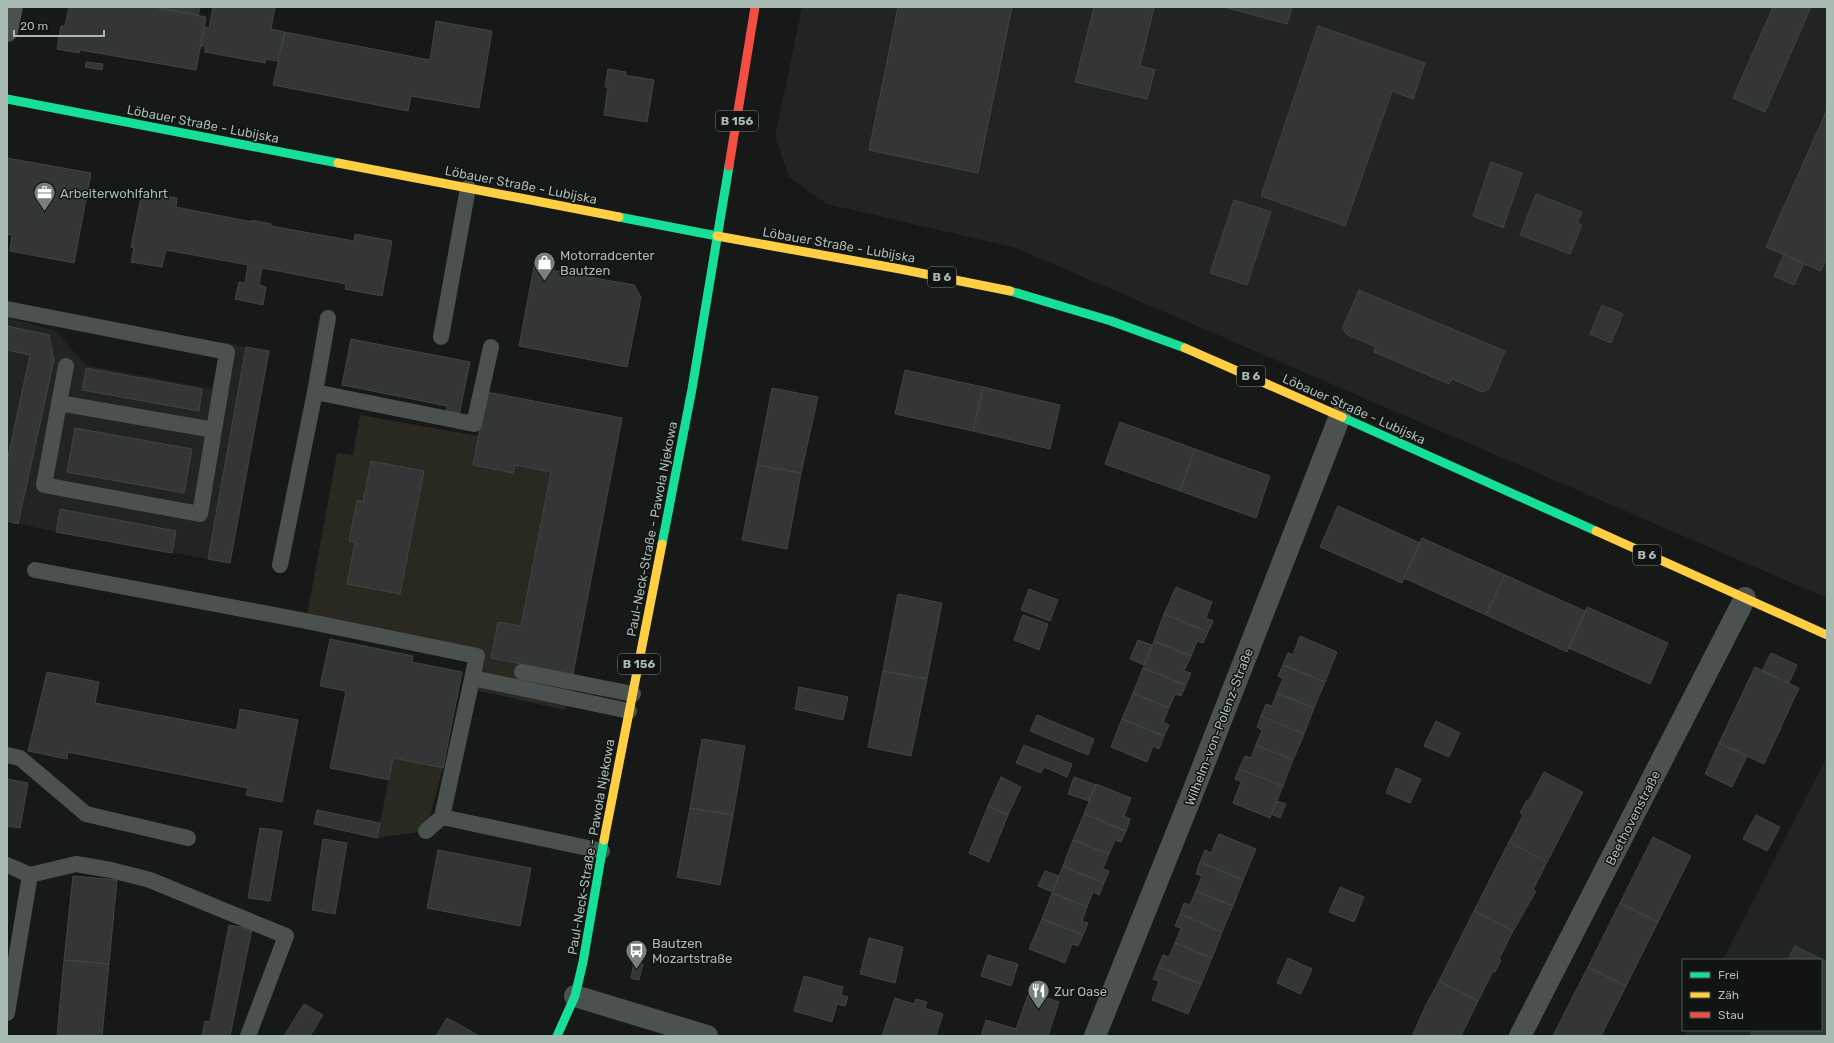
<svg xmlns="http://www.w3.org/2000/svg" width="1834" height="1043" viewBox="0 0 1834 1043" font-family="Rubik,sans-serif">
	<rect width="100%" height="100%" fill="#171818"/>
	<!-- built -->
	<path fill="#212423" d="M802,7H1827V598L1016,248L827,204L789,177L775,137Z
		M7,318L55,330L86,365L212,389L222,342L269,351L230,563L56,532L7,521Z
		M1827,756V1036H1685L1688,1030H1821V960H1723Z"/>
	<!-- green -->
	<path fill="#292821" d="M360,415L479,436L473,465H515L551,472L521,626L499,622L491,658L573,674L565,710L471,689L477,656L306,621L337,453L353,455Z
		M393,758L443,768L426,831L377,838Z"/>
	<!-- building -->
	<path fill="#333635" stroke="#404442" d="M69,7H153L206,17L196,70L80,50L79,53L57,49L61,26H65Z
		M153,7H200L198,15Z
		M213,7H275L271,29L285,32L278,61L266,59L265,63L205,52V46H201L204,27L209,28Z
		M898,7H1012L978,173L869,150Z
		M1094,7H1154L1140,66L1155,70L1147,99L1075,82Z
		M1224,7H1292L1287,24Z
		M1773,7H1811L1765,112L1733,98Z
		M436,21L492,31L479,108L411,96L408,111L273,85L285,32L430,60Z
		M1318,26L1425,63L1413,99L1392,91L1345,226L1261,196Z
		M86,62L103,64L102,70L85,67Z
		M608,69L626,72L625,75L654,80L647,122L604,115L608,87H605Z
		M1827,110V257L1821,271L1766,247Z
		M7,158L91,173L74,263L10,251L12,235L7,234Z
		M1491,162L1522,173L1503,228L1473,216Z
		M142,192L177,198L176,207L252,222V220L271,224V226L354,241L355,234L392,241L382,296L345,289L346,284L262,268L259,285L266,287L263,305L235,299L239,282L245,283L248,265L166,250L162,267L131,262L134,248L131,247Z
		M1536,194L1582,212L1577,223L1582,225L1570,254L1520,235Z
		M1234,200L1271,212L1247,285L1210,273Z
		M1784,255L1804,263L1794,285L1774,276Z
		M534,267L634,285L641,297L627,367L519,346Z
		M1359,290L1505,351L1489,389L1482,392L1452,379L1449,384L1374,352L1376,347L1346,334L1343,327Z
		M1602,305L1623,314L1611,343L1590,334Z
		M7,326L49,335L54,360L18,524L7,521V462L30,355L7,350Z
		M351,339L470,362L458,420L445,418L447,406L342,385Z
		M246,347L269,351L230,563L208,559Z
		M86,368L202,389L199,411L82,390Z
		M905,370L983,387L973,431L895,414Z
		M983,387L1060,405L1050,449L973,431Z
		M772,388L818,397L801,473L757,465Z
		M487,392L622,418L573,674L491,658L498,622L521,626L551,472L515,465L513,473L473,465Z
		M1120,422L1195,449L1180,491L1105,464Z
		M75,428L192,449L184,493L67,472Z
		M1195,449L1270,476L1256,518L1180,491Z
		M371,461L424,471L400,594L347,584L355,542L349,541L357,500L363,502Z
		M757,465L801,473L787,549L742,540Z
		M1338,506L1420,543L1402,583L1320,547Z
		M60,509L176,531L172,553L56,532Z
		M1422,538L1505,575L1486,615L1404,578Z
		M1505,575L1585,611L1567,652L1486,615Z
		M1176,587L1212,602L1206,618L1213,621L1208,632L1164,614Z
		M1029,589L1058,600L1050,621L1021,610Z
		M898,594L942,603L927,679L883,671Z
		M1587,607L1668,643L1650,684L1569,648Z
		M1164,614L1208,632L1203,643L1197,641L1191,656L1154,641Z
		M1023,615L1048,624L1039,650L1014,640Z
		M1300,636L1337,652L1325,682L1283,665L1288,653L1293,655Z
		M330,639L413,656L412,662L462,672L443,768L393,758L389,780L330,768L346,691L320,686Z
		M1138,640L1152,645L1144,665L1130,659Z
		M1154,641L1191,656L1184,671L1191,673L1186,685L1143,668Z
		M1771,653L1797,665L1789,683L1762,671Z
		M1283,665L1325,682L1314,708L1277,693L1283,678L1278,676Z
		M1755,667L1799,688L1764,764L1719,743Z
		M1143,668L1186,685L1181,696L1175,694L1169,708L1133,693Z
		M883,671L927,679L911,756L868,747Z
		M47,672L99,682L95,703L237,730L240,709L298,720L282,802L246,795L248,788L68,752L67,759L28,751Z
		M799,687L848,697L843,720L795,709Z
		M1133,693L1169,708L1163,722L1169,725L1164,736L1122,719Z
		M1277,693L1314,708L1304,734L1261,716L1266,704L1272,706Z
		M1037,715L1094,739L1088,755L1030,731Z
		M1261,716L1304,734L1293,760L1256,745L1262,730L1257,727Z
		M1122,719L1164,736L1159,749L1153,746L1147,762L1111,747Z
		M1436,721L1460,733L1449,757L1424,746Z
		M702,739L745,746L733,815L690,808Z
		M1719,743L1747,756L1732,787L1705,774Z
		M1024,745L1072,764L1067,777L1044,767L1041,773L1016,763Z
		M1256,745L1293,760L1283,786L1239,769L1245,756L1251,758Z
		M1396,768L1421,779L1410,803L1386,793Z
		M1239,769L1283,786L1270,818L1233,803L1241,782L1235,779Z
		M1544,772L1583,792L1547,862L1509,842L1523,815L1520,813L1527,800H1529Z
		M1001,777L1021,787L1008,815L988,806Z
		M1074,777L1096,785L1089,801L1068,794Z
		M7,779L28,783L20,828L7,826Z
		M1096,784L1131,798L1124,816L1130,819L1126,831L1084,814Z
		M1277,801L1286,804L1280,818L1271,814Z
		M988,806L1008,815L989,862L969,853Z
		M690,808L733,815L720,885L677,877Z
		M317,810L380,823L377,838L314,824Z
		M1084,814L1126,831L1121,842L1115,840L1109,854L1073,840Z
		M1756,815L1780,827L1767,851L1743,839Z
		M260,828L282,831L270,901L248,898Z
		M1219,834L1256,849L1243,880L1200,862L1205,850L1211,853Z
		M1653,837L1691,856L1658,922L1620,903Z
		M323,839L347,843L335,914L312,910Z
		M1073,840L1109,854L1103,869L1109,871L1104,883L1063,866Z
		M1509,842L1547,862L1533,890L1536,891L1513,931L1474,911Z
		M438,850L531,868L520,926L427,908Z
		M1200,862L1243,880L1233,906L1196,891L1202,876L1196,874Z
		M1063,866L1104,883L1099,895L1093,892L1087,907L1052,893Z
		M1045,871L1059,876L1052,892L1038,886Z
		M73,876L117,880L109,964L64,960Z
		M1340,887L1364,897L1354,922L1329,912Z
		M1196,891L1233,906L1222,932L1180,914L1184,903L1190,905Z
		M1052,893L1087,907L1082,921L1088,923L1083,935L1042,919Z
		M1620,903L1658,922L1626,986L1588,967Z
		M1474,911L1513,931L1499,959L1501,960L1495,972L1493,971L1478,1001L1439,981Z
		M1180,914L1222,932L1212,958L1175,943L1181,928L1175,926Z
		M1042,919L1083,935L1078,946L1072,944L1065,963L1029,949Z
		M229,925L252,929L230,1036H202L205,1021L210,1022Z
		M869,938L903,947L895,983L860,974Z
		M1175,943L1212,958L1201,984L1158,967L1163,955L1169,957Z
		M1795,946L1827,962V1036H1750L1753,1030H1821V960H1788Z
		M988,955L1018,964L1011,986L981,976Z
		M1288,958L1312,969L1301,994L1277,983Z
		M64,960L109,964L102,1036H57Z
		M634,962L643,964L639,980L631,978Z
		M1158,967L1201,984L1188,1014L1152,1000L1159,981L1153,979Z
		M1588,967L1626,986L1601,1036H1562L1555,1032Z
		M804,976L843,987L841,995L848,997L845,1006L837,1004L832,1022L794,1011Z
		M1439,981L1478,1001L1461,1036H1412L1425,1007Z
		M1029,992L1059,1002L1048,1036H981L986,1020L1016,1029Z
		M895,998L914,1004L916,999L927,1002L925,1008L943,1014L936,1036H882Z
		M304,1004L323,1015L310,1036H284Z
		M447,1018L469,1030L479,1036H436Z
		M1555,1032L1562,1036H1553Z"/>
	<g fill="none" stroke-linecap="round" stroke-linejoin="round">
		<!-- lane -->
		<path stroke="#4b514e" stroke-width="16" d="M7,309L227,352L200,514L44,485L66,366
			M441,337L468,188
			M315,392L328,318
			M59,403L214,430
			M280,565L315,392L474,424L491,347
			M35,570L306,621L477,656L442,817L602,851
			M522,672L633,694
			M473,678L629,711
			M7,755L20,758L86,814L188,838
			M426,831L442,817
			M7,865L30,875L7,1013
			M30,875L76,864L111,870L150,880L286,936L248,1036"/>
		<!-- street -->
		<path stroke="#4b514e" stroke-width="22" d="M7,31L12,7
			M575,996L707,1036
			M1095,1036L1189,802L1340,416
			M1520,1036L1745,598"/>
		<!-- fast -->
		<path stroke="#16e098" stroke-width="9" d="M7,99L338,163
			M619,217L717,236
			M1010,291L1111,321L1185,348
			M1342,417L1596,531
			M662,544L692,389L729,166
			M557,1036L575,996L583,962L604,840"/>
		<!-- slow -->
		<path stroke="#ffcf43" stroke-width="9" d="M338,163L619,217
			M717,236L900,269L1010,291
			M1185,348L1342,417
			M1596,531L1827,635
			M604,840L662,544"/>
		<!-- jam -->
		<path stroke="#f24e42" stroke-width="9" d="M729,166L755,7"/>
	</g>
	<!-- icons -->
	<defs>
		<symbol id="office-pin" viewBox="-11 -11 22 30"><path d="M0 17L-7.5 6A9.5 9.5 0 1 1 7.5 6Z" fill="#75817b" stroke="#111413"/><path d="M-6-3h4V-5.5h4V-3h4V5H-6ZM-1-4.5V-3h2v-1.5ZM-6 0V1H6V0Z" fill="#fff"/></symbol>
		<symbol id="shop-pin" viewBox="-11 -11 22 30"><path d="M0 17L-7.5 6A9.5 9.5 0 1 1 7.5 6Z" fill="#75817b" stroke="#111413"/><path d="M-5-2.5h2.3a2.7 3.5 0 0 1 5.4 0H5L5.5 6h-11ZM-1.5-2.5h3a1.5 2.3 0 0 0-3 0Z" fill="#fff"/></symbol>
		<symbol id="bus-pin" viewBox="-11 -11 22 30"><path d="M0 17L-7.5 6A9.5 9.5 0 1 1 7.5 6Z" fill="#75817b" stroke="#111413"/><path d="M-5-6H5V4H4V6H2V4H-2V6H-4V4H-5ZM-3.5-4V0h7V-4ZM-3.5 1.2v1.5H-2V1.2ZM2 1.2v1.5H3.5V1.2Z" fill="#fff"/></symbol>
		<symbol id="restaurant-pin" viewBox="-11 -11 22 30"><path d="M0 17L-7.5 6A9.5 9.5 0 1 1 7.5 6Z" fill="#75817b" stroke="#111413"/><path d="M-5-6h1v4h1v-4h1v4h1v-4h1v5L-1.5 .5V6h-2V.5L-5-1ZM5-6V6H3V1.5H1.5Q1.5-4 5-6Z" fill="#fff"/></symbol>
	</defs>
	<g fill-rule="evenodd">
		<use href="#office-pin" x="32" y="180" width="25" height="34"/>
		<use href="#shop-pin" x="532" y="250" width="25" height="34"/>
		<use href="#bus-pin" x="624" y="938" width="25" height="34"/>
		<use href="#restaurant-pin" x="1026" y="978" width="25" height="34"/>
	</g>
	<g text-anchor="middle" dominant-baseline="central" stroke-width="3" stroke-linejoin="round" paint-order="stroke">
		<!-- shield labels -->
		<g fill="#111413" stroke="#7b8881" stroke-width="1">
			<rect x="716" y="111" width="42" height="20" rx="3"/>
			<rect x="928" y="267" width="28" height="20" rx="3"/>
			<rect x="1237" y="366" width="28" height="20" rx="3"/>
			<rect x="1633" y="545" width="28" height="20" rx="3"/>
			<rect x="618" y="654" width="42" height="20" rx="3"/>
		</g>
		<g font-size="12" font-weight="bold" fill="#a8b9b0">
			<text x="737" y="121">B 156</text>
			<text x="942" y="277">B 6</text>
			<text x="1251" y="376">B 6</text>
			<text x="1647" y="555">B 6</text>
			<text x="639" y="664">B 156</text>
		</g>
		<!-- street labels -->
		<g font-size="13" fill="#a8b9b0" stroke="#111413">
			<text transform="translate(203 124) rotate(11)">Löbauer Straße - Lubijska</text>
			<text transform="translate(521 185) rotate(11)">Löbauer Straße - Lubijska</text>
			<text transform="translate(839 245) rotate(10)">Löbauer Straße - Lubijska</text>
			<text transform="translate(1354 409) rotate(24)">Löbauer Straße - Lubijska</text>
			<text transform="translate(652 529) rotate(-79)">Paul-Neck-Straße - Pawoła Njekowa</text>
			<text transform="translate(1219 727) rotate(-69)">Wilhelm-von-Polenz-Straße</text>
			<text transform="translate(1633 818) rotate(-63)">Beethovenstraße</text>
			<text transform="translate(591 847) rotate(-80)">Paul-Neck-Straße - Pawoła Njekowa</text>
		</g>
		<!-- poi labels -->
		<g font-size="13" fill="#a8b9b0" stroke="#111413" text-anchor="start">
			<text x="60" y="193">Arbeiterwohlfahrt</text>
			<text x="560" y="255">Motorradcenter<tspan x="560" dy="15">Bautzen</tspan></text>
			<text x="652" y="943">Bautzen<tspan x="652" dy="15">Mozartstraße</tspan></text>
			<text x="1054" y="991">Zur Oase</text>
		</g>
	</g>
	<!-- border -->
	<rect width="1834" height="1043" fill="none" stroke="#a8b9b0" stroke-width="16"/>
	<!-- legend -->
	<rect x="1682" y="959" width="140" height="72" fill="#111413" stroke="#4d5652"/>
	<rect x="1690" y="972" width="20" height="6" fill="#16e098" stroke="#4d5652"/>
	<text x="1718" y="979" font-size="12" fill="#a8b9b0">Frei</text>
	<rect x="1690" y="992" width="20" height="6" fill="#ffcf43" stroke="#4d5652"/>
	<text x="1718" y="999" font-size="12" fill="#a8b9b0">Zäh</text>
	<rect x="1690" y="1012" width="20" height="6" fill="#f24e42" stroke="#4d5652"/>
	<text x="1718" y="1019" font-size="12" fill="#a8b9b0">Stau</text>
	<!-- scale -->
	<path d="M14 30v6h90v-6" fill="none" stroke="#a8b9b0" stroke-width="2"/>
	<text x="20" y="30" font-size="12" fill="#a8b9b0" stroke="#111413" stroke-width="3" paint-order="stroke">20 m</text>
</svg>
